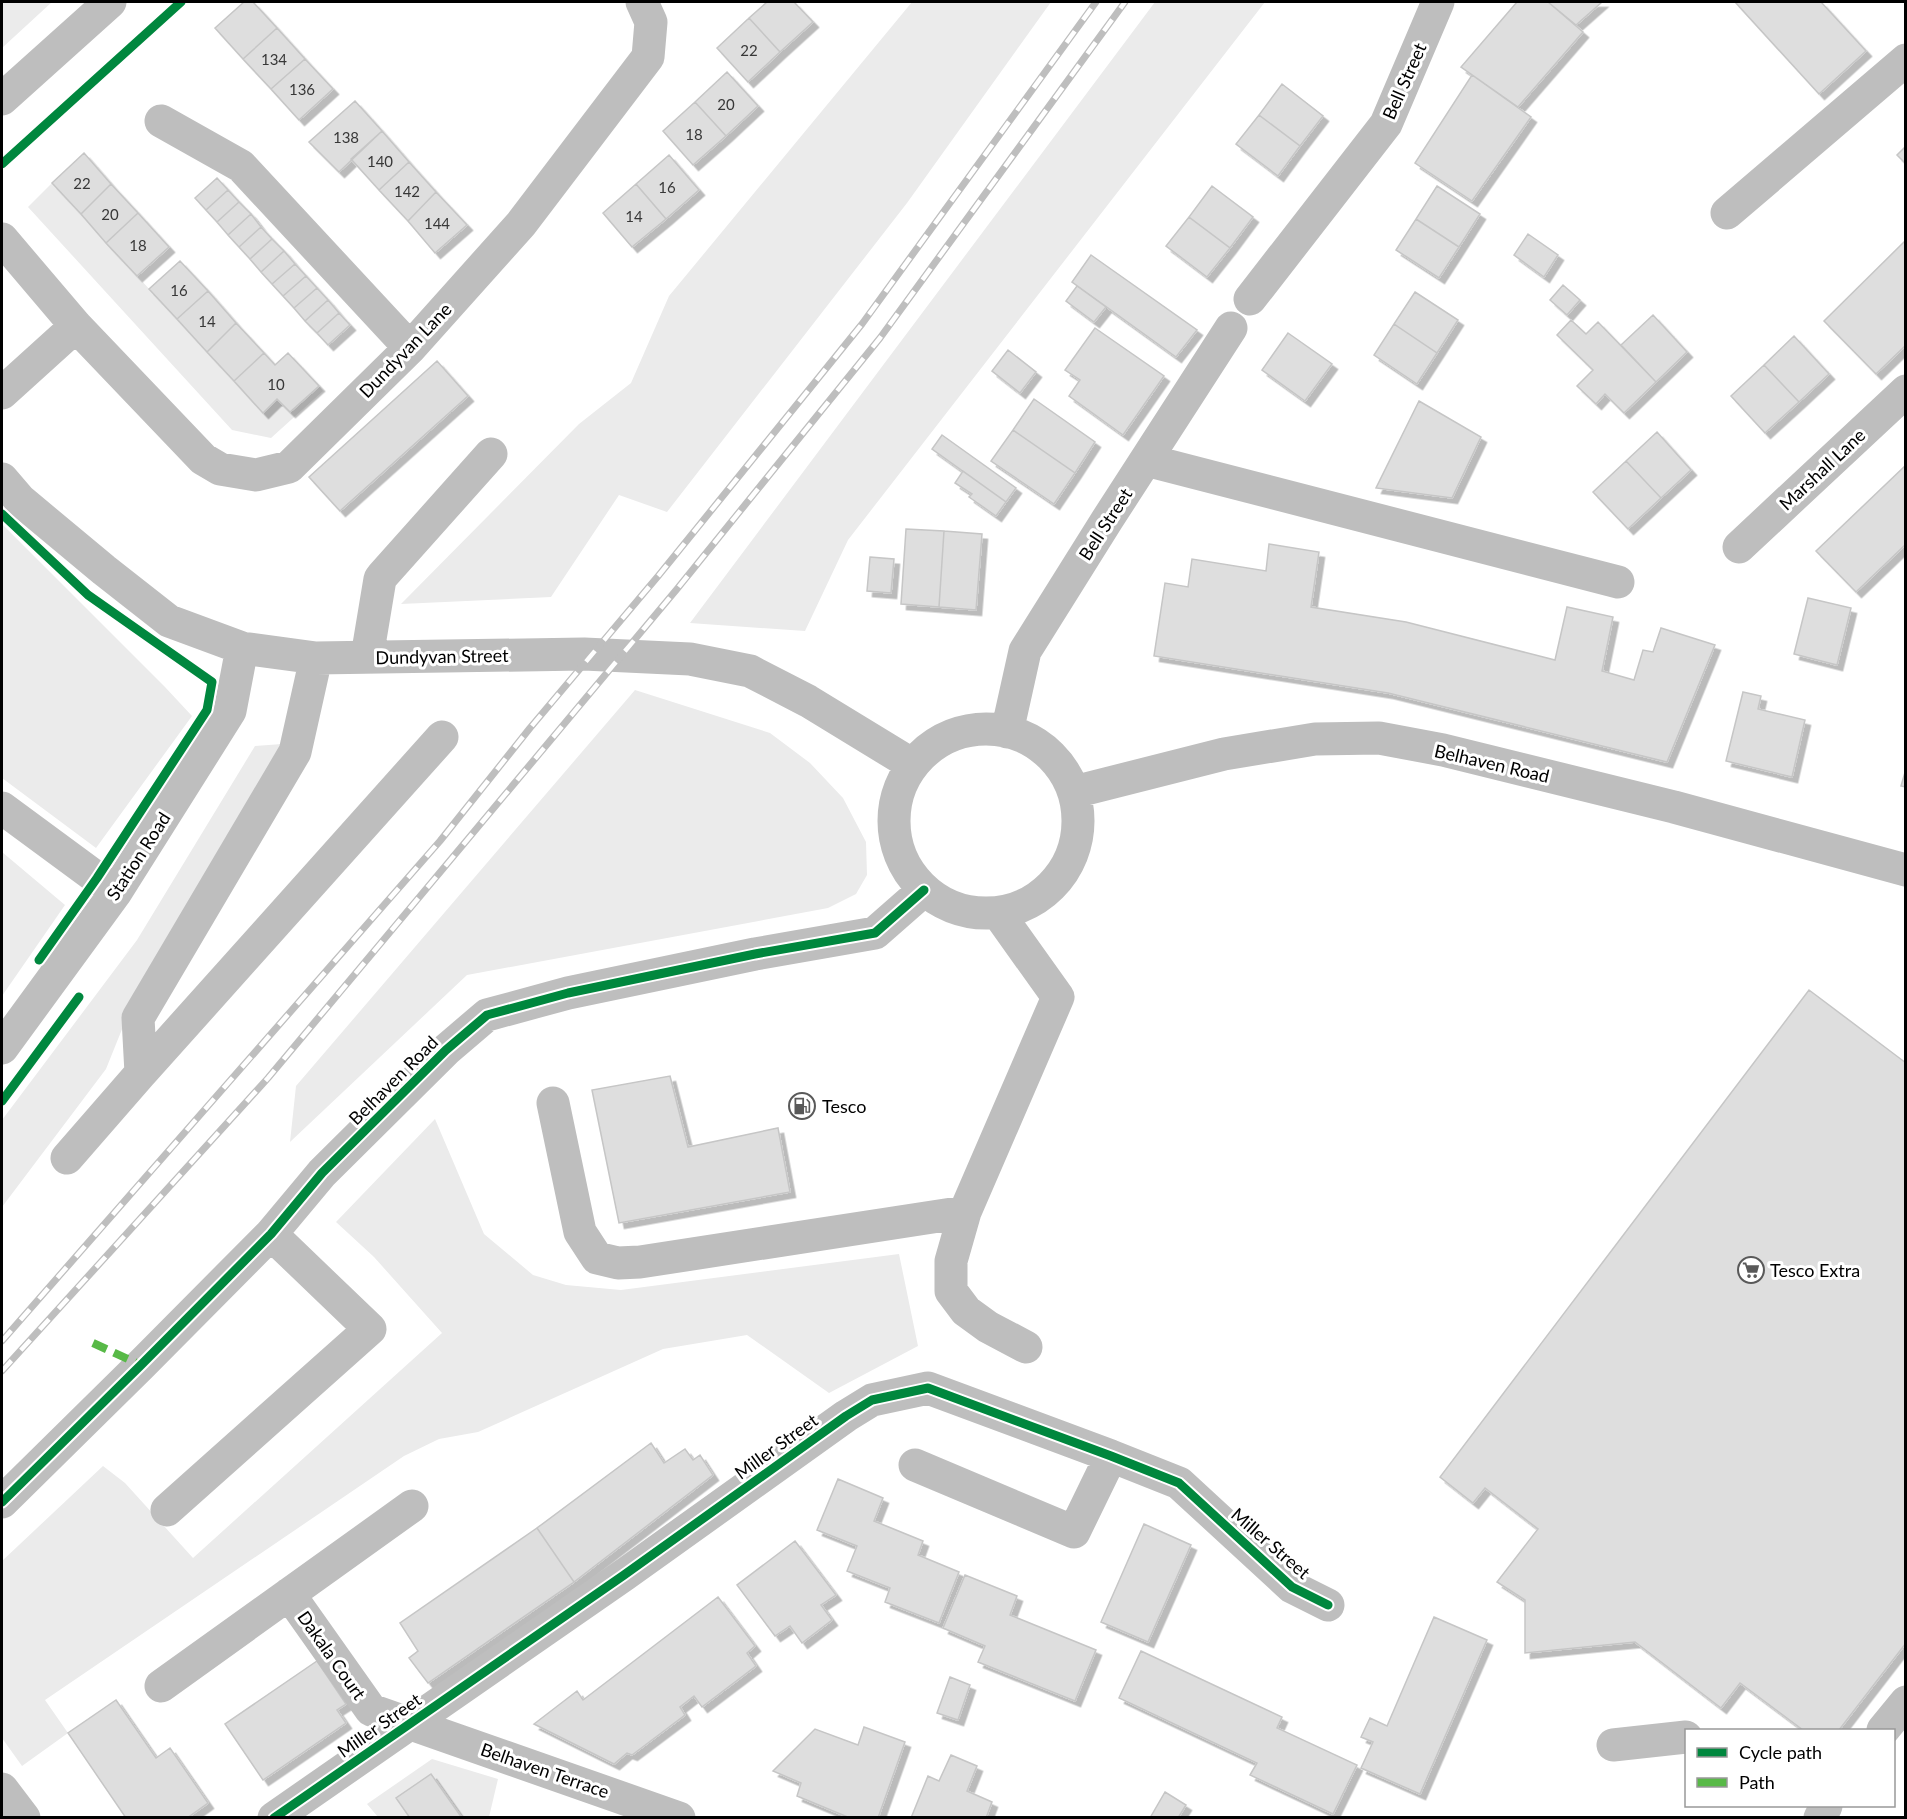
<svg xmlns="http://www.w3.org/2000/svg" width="1907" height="1819" viewBox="0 0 1907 1819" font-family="Lato,sans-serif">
	<defs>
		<filter id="shadow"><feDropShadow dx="5.5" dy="5.5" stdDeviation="0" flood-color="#0004"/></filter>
	</defs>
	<rect width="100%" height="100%" fill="#fff"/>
	<!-- green -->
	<path fill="#ebebeb" d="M2,2H52L2,48Z
		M912,2H1051L907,203L667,512L619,495L551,597L401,604L579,424L631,383L669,296Z
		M1155,2H1265L848,540L805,631L690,623Z
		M52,183L262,412L277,399L290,412L319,386L323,391L271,438L232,430L28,207Z
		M2,524L165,687L192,716L96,848L2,778Z
		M635,690L770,733L810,763L843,798L866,842L867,875L856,894L828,908L467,975L290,1142L296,1086Z
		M282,744L141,982L106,1069L2,1207V1120L137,940L255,746Z
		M2,852L65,905L2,996Z
		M435,1119L484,1234L533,1275L566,1285L621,1290L899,1254L918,1346L829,1393L747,1335L663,1349L478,1432L439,1439L404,1456L45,1700L68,1733L22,1766L2,1738V1561L103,1466L125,1483L193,1558L442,1333L374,1257L336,1222Z
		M432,1759L498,1779L489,1817H378L367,1804Z"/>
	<!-- building -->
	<path fill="#dedede" stroke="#c6c6c6" stroke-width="1.5" filter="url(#shadow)" d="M244,2H253L277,28L243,59L215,28Z
		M767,2H794L813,22L780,52L749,18Z
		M1517,2H1548L1583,32L1518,107L1461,67Z
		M1548,2H1602L1576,25Z
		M1735,2H1821L1866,51L1819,94Z
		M749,18L780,52L748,82L717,48Z
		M277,28L305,59L271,89L243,59Z
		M305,59L333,89L299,120L271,89Z
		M727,72L758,106L726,136L695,102Z
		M1472,75L1531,117L1472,201L1415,163Z
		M1282,84L1323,116L1300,146L1259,115Z
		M355,101L382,131L339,172L309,142Z
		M695,102L726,136L693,165L663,131Z
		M1259,115L1300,146L1278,176L1236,144Z
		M382,131L409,162L379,190L351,159Z
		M1906,146V164L1897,155Z
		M84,153L111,184L81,214L52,183Z
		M669,155L699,190L666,219L636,184Z
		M409,162L436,192L408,221L379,190Z
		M217,178L228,190L206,210L195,198Z
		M111,184L138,213L106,243L81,214Z
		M636,184L666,219L632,247L603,213Z
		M1212,186L1253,217L1230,248L1189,217Z
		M1437,186L1480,214L1459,247L1416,219Z
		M228,190L239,202L217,222L206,210Z
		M436,192L467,225L435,253L408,221Z
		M239,202L251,214L228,235L217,222Z
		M138,213L169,247L137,276L106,243Z
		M251,214L261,227L239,247L228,235Z
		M1189,217L1230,248L1207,277L1166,246Z
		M1416,219L1459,247L1439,278L1396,250Z
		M261,227L272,239L250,259L239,247Z
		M1528,234L1558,255L1544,277L1514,255Z
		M272,239L284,251L261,272L250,259Z
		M1906,240V345L1876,374L1824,321Z
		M284,251L295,264L272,284L261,272Z
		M1091,255L1197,330L1176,357L1072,282Z
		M180,261L208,291L177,319L149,289Z
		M295,264L306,276L283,296L272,284Z
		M306,276L317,288L294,308L283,296Z
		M1563,285L1580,300L1567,315L1550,300Z
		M1077,286L1106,307L1094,322L1066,301Z
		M317,288L328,300L305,321L294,308Z
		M208,291L236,323L207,352L177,319Z
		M1415,292L1458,320L1437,353L1394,324Z
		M328,300L339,313L317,333L305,321Z
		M339,313L350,325L328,345L317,333Z
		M1653,315L1687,352L1656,382L1621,345Z
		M1571,320L1586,334L1598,322L1656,382L1624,413L1605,394L1596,404L1577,386L1593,370L1557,335Z
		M236,323L264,353L234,381L207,352Z
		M1394,324L1437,353L1417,384L1374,355Z
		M1095,328L1164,376L1123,435L1069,396L1080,380L1065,370Z
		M1288,333L1332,364L1305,401L1262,370Z
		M1794,336L1829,374L1799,402L1764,365Z
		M1008,350L1036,372L1020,393L992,371Z
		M264,353L275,365L288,353L319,386L290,412L277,399L263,413L234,381Z
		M437,361L468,396L340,511L309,477Z
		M1764,365L1799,402L1765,433L1731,396Z
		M1034,399L1095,442L1075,473L1013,430Z
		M1419,401L1481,437L1452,498L1376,488Z
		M1013,430L1075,473L1054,504L991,461Z
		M1657,432L1691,470L1661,498L1626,461Z
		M942,435L1016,488L1006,502L932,449Z
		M1626,461L1661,498L1628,529L1593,492Z
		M1906,465V544L1856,592L1816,551Z
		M963,471L1006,502L996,516L969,497L972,494L955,483Z
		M906,529L944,531L939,607L901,604Z
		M944,531L982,534L976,610L939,607Z
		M1269,544L1319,552L1311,607L1406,622L1555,660L1567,607L1613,617L1602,671L1634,680L1643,650L1653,652L1661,628L1715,645L1667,762L1388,693L1154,656L1165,583L1188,587L1192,559L1266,571Z
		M870,557L894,559L891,593L867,591Z
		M1808,598L1851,608L1837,665L1794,654Z
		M1743,692L1761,696L1758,709L1805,720L1792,777L1726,761Z
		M1906,769V787L1901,786Z
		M1809,990L1906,1063V1643L1839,1730H1803L1740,1683L1721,1708L1635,1642L1525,1653V1600L1497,1582L1538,1529L1485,1488L1473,1503L1440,1477Z
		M670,1076L688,1147L778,1128L790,1192L619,1223L592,1090Z
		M651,1443L664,1463L685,1449L693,1460L700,1455L713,1475L574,1582L537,1528Z
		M838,1479L883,1498L874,1521L923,1541L918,1555L959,1572L939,1623L885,1602L890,1588L847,1571L857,1546L817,1530Z
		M1144,1524L1191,1545L1148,1642L1101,1622Z
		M537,1528L574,1582L428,1683L409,1658L418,1651L400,1623Z
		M795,1541L836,1595L821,1605L832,1620L802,1643L790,1626L775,1636L737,1585Z
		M965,1575L1017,1596L1010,1615L1096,1650L1075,1701L978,1662L985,1646L943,1628Z
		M718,1597L755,1646L747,1653L756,1666L702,1707L694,1696L680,1707L685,1715L632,1755L627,1753L614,1764L534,1724L577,1691L583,1700Z
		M1434,1617L1487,1640L1420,1794L1361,1768L1373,1742L1361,1737L1370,1718L1387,1726Z
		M1141,1651L1282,1717L1277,1728L1357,1765L1333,1814L1250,1775L1257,1763L1119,1698Z
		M317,1661L346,1704L337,1710L346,1723L263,1780L225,1724Z
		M950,1677L970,1685L958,1720L937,1713Z
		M116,1700L156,1758L170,1748L208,1803L187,1818H126L68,1733Z
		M864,1727L905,1742L878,1818H850L797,1796L801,1783L773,1771L815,1729L858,1745Z
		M951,1755L977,1766L967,1791L992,1802L986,1818H911L928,1776L939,1781Z
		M431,1774L462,1818H410L396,1798Z
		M1165,1792L1186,1805L1178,1818H1150Z"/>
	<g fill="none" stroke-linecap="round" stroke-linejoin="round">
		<!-- minor -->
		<path stroke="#bebebe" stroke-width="33" d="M2,99L110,2
			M161,121L241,166L410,348
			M1727,213L1906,60
			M2,239L76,326L203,459L220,469L256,475L289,467L410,348L521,224L648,57L651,22L642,2
			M1250,299L1386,124L1438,2
			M2,393L76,326
			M1146,460L1618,582
			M2,479L20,500L104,570L169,621L242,648L316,658L584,654L690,659L750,671L808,701L913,765
			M1739,547L1906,391
			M367,657L380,579L383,575L491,454
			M894 821a92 92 0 1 1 184 0a92 92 0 1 1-184 0Z
			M1007,732L1025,651L1107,520L1231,328
			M1074,792L1224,754L1315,739L1379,738L1443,750L1674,807L1906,870
			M2,808L116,892
			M998,913L1058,997L965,1212L951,1261V1291L966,1311L988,1327L1026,1347
			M2,1048L116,892L230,711L242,648
			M141,1073L442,737
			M553,1103L580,1232L597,1258L618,1263L640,1262L965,1212
			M67,1158L141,1073L138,1018L295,752L316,658
			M915,1465L1074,1532L1111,1456
			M2,1502L141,1365L271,1234L322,1173L446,1050L487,1015L568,993L755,954L875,933L924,890
			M167,1510L370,1329L271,1234
			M289,1594L371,1710L679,1818
			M161,1686L412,1506
			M1883,1730L1906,1702
			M1613,1745L1686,1737
			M2,1789L24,1818
			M274,1818L624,1575L846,1416L872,1400L928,1388L1111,1456L1179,1483L1292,1587L1328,1605
			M1820,1818L1826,1806"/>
		<defs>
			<path id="rail" d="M2,1341L440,841L530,728L659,575L862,324L1096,2
				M2,1371L268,1078L677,589L880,338L1125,2"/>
		</defs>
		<!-- rail casing -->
		<use href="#rail" stroke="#bebebe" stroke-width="7"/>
		<!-- rail -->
		<use href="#rail" stroke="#fff" stroke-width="4.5" stroke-dasharray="14" stroke-linecap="butt"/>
		<!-- quiet -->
		<path stroke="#58b947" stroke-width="8" stroke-dasharray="15 8" stroke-linecap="butt" d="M93,1343L141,1365"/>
		<defs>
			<path id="cycleway" d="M2,164L181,2
				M2,514L88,595L212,682L207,710L97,878L39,960
				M2,1101L79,997
				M2,1502L141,1365L271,1234L322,1173L446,1050L487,1015L568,993L755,954L875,933L924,890
				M274,1818L624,1575L846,1416L872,1400L928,1388L1111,1456L1179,1483L1292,1587L1328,1605"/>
		</defs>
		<!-- cycleway casing -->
		<use href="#cycleway" stroke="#fff" stroke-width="13"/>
		<!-- cycleway -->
		<use href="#cycleway" stroke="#00873e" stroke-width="9"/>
	</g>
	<!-- icons -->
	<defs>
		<symbol id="fuel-ring" viewBox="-11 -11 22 22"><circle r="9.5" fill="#fff" stroke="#595959" stroke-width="1.5"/><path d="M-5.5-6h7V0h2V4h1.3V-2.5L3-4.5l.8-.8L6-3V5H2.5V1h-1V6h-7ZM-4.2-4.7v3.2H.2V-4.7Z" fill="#595959"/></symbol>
		<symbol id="supermarket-ring" viewBox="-11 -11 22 22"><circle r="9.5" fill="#fff" stroke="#595959" stroke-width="1.5"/><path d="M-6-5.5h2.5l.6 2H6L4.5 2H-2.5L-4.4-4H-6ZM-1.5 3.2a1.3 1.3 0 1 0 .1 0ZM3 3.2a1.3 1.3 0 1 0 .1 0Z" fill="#595959"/></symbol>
	</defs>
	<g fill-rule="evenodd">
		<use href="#fuel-ring" x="787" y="1091" width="30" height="30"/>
		<use href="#supermarket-ring" x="1736" y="1255" width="30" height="30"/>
	</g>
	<g text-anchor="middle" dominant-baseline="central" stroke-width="6" stroke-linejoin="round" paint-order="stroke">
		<!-- number labels -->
		<g font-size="15" fill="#383838">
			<text x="749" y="50">22</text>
			<text x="274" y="59">134</text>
			<text x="302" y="89">136</text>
			<text x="726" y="104">20</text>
			<text x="694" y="134">18</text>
			<text x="346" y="137">138</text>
			<text x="380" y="161">140</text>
			<text x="82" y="183">22</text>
			<text x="667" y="187">16</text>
			<text x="407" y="191">142</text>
			<text x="110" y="214">20</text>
			<text x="634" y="216">14</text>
			<text x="437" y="223">144</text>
			<text x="138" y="245">18</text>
			<text x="179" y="290">16</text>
			<text x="207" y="321">14</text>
			<text x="276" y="384">10</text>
		</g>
		<!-- street labels -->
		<g font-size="18" fill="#000" stroke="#fff">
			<text transform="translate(1404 81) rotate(-66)">Bell Street</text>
			<text transform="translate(405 350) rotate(-46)">Dundyvan Lane</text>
			<text transform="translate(1822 469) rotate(-43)">Marshall Lane</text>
			<text transform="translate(1105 524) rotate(-57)">Bell Street</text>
			<text transform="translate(442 656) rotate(-1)">Dundyvan Street</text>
			<text transform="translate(1492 763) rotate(13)">Belhaven Road</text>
			<text transform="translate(138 856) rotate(-57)">Station Road</text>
			<text transform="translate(393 1080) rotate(-45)">Belhaven Road</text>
			<text transform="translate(776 1446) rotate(-36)">Miller Street</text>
			<text transform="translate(1271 1543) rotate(41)">Miller Street</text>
			<text transform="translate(332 1655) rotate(55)">Dakala Court</text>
			<text transform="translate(379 1725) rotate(-35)">Miller Street</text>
			<text transform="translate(545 1770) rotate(19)">Belhaven Terrace</text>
		</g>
		<!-- poi labels -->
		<g font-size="18" fill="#000" stroke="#fff" text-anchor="start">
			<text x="822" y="1106">Tesco</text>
			<text x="1770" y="1270">Tesco Extra</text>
		</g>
	</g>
	<!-- border -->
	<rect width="1907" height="1819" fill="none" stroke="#000000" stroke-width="6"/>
	<!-- legend -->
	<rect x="1685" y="1729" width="210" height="78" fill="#ffffff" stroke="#999999" stroke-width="1.5"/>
	<rect x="1697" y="1748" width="30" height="9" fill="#00873e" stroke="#999999" stroke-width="1.5"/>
	<text x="1739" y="1759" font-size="18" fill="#000000">Cycle path</text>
	<rect x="1697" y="1778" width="30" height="9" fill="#58b947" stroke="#999999" stroke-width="1.5"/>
	<text x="1739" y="1789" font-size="18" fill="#000000">Path</text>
</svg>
